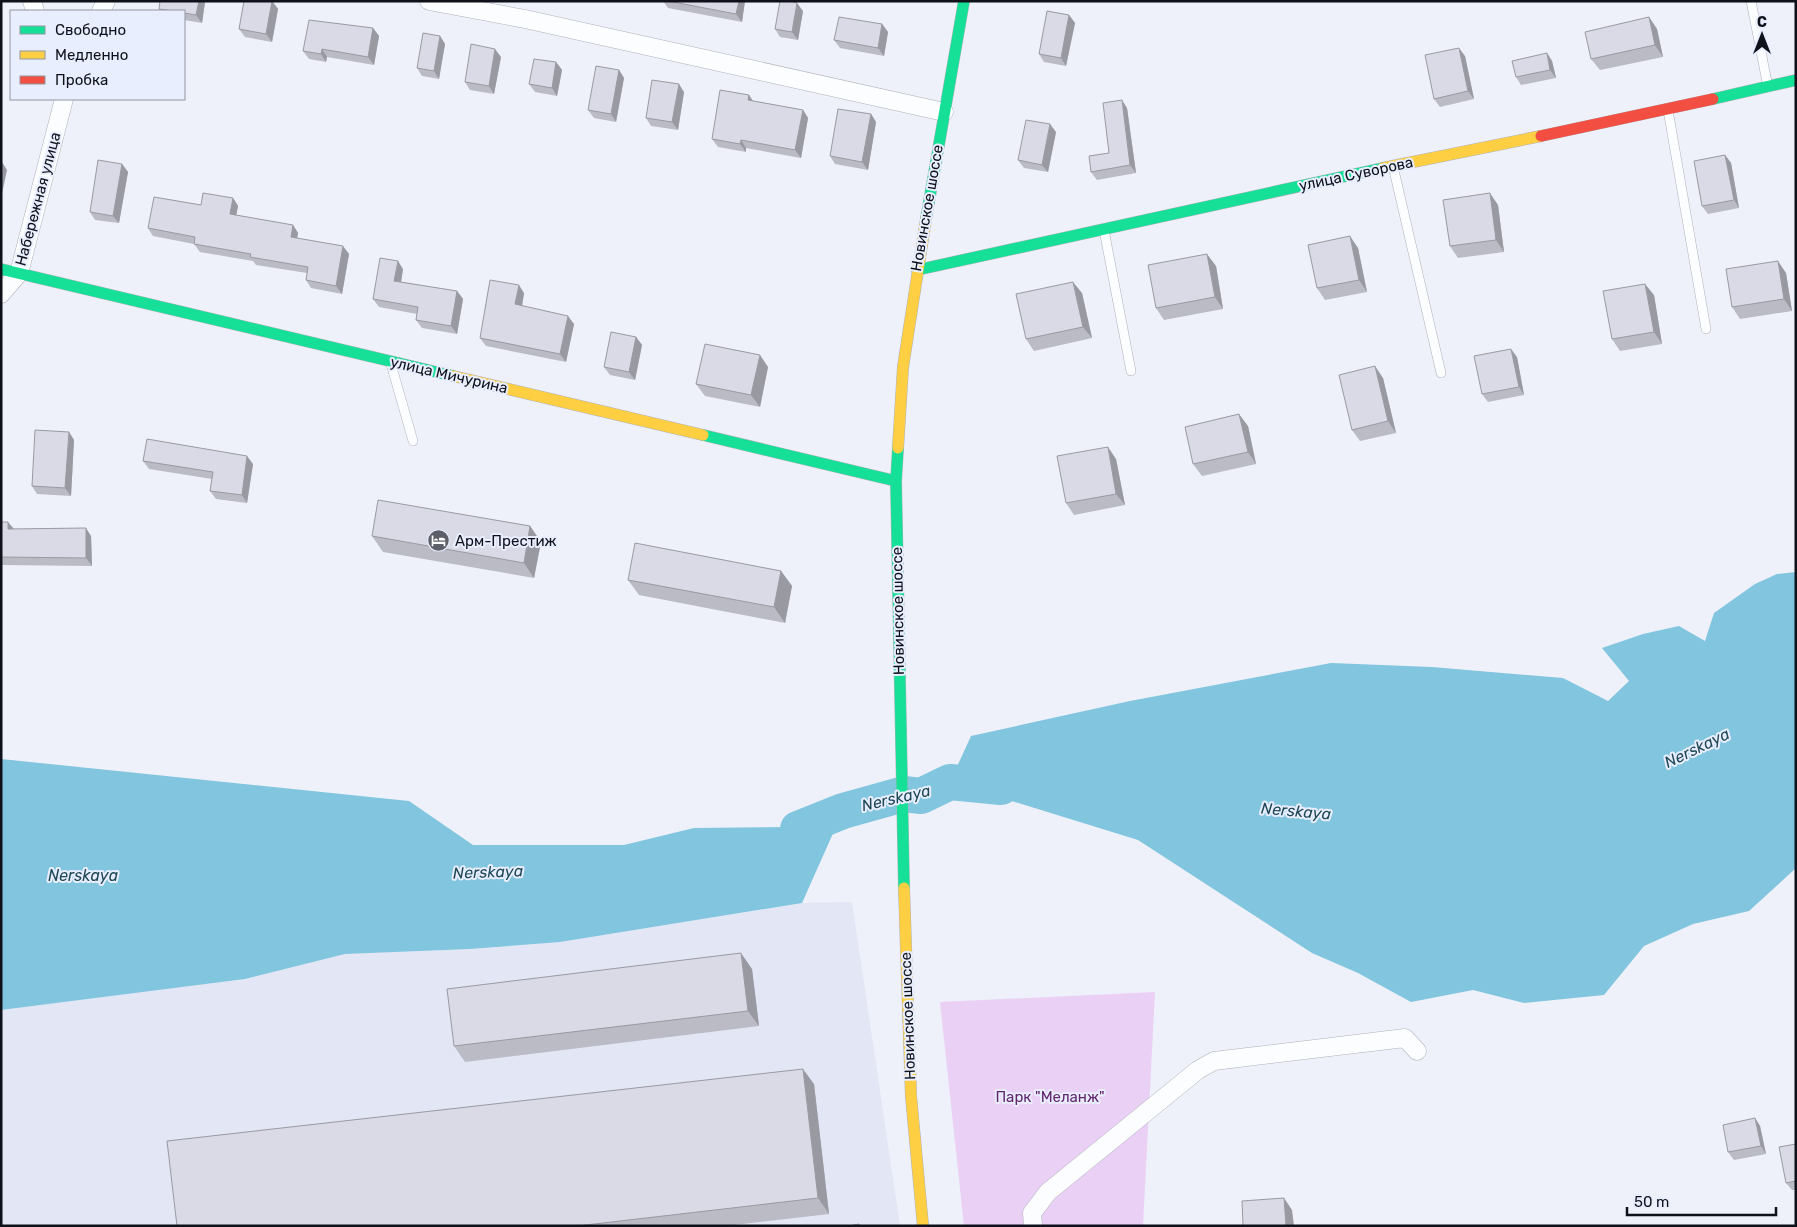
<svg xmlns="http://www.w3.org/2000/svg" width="1797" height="1227" viewBox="0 0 1797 1227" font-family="Rubik,sans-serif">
	<rect width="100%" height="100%" fill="#eef1f9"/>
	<!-- built -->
	<path fill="#e2e6f5" d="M852,902L900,1226H1V1010L245,979L345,954L470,949L560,942L802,903Z"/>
	<!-- green -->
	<path fill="#ebd0f5" d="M1155,992L1143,1226H964L940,1002Z"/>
	<!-- water -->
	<path fill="#81c5df" d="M1796,572V868L1749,911L1693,924L1644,946L1604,995L1524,1003L1473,990L1411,1002L1358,973L1312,953L1138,840L950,782L971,736L1130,701L1331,663L1432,667L1563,678L1608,701L1629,681L1602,648L1643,634L1679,626L1705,641L1714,613L1755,584L1777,574Z
		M1,759L409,801L473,845H624L694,828L793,827L843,811L802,903L560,942L470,949L345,954L245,979L1,1010Z"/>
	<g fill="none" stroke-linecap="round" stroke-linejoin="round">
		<!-- river -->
		<path stroke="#81c5df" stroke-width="36" d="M798,829L843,811L904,794L921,796L950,782L1001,787"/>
		<defs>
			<path id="lane" d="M1751,1L1768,87
				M1668,110L1706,329
				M1393,166L1441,373
				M1104,230L1131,371
				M391,364L413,441"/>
			<path id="street" d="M32,1L35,11
				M429,1L525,19L944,112
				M101,11L106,1
				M1,294L19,273L64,99
				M1033,1226L1032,1213L1048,1192L1198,1070L1214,1061L1405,1038L1417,1051"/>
			<path id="fast" d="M1713,99L1796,80
				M926,219L964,1
				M1,269L453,376
				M917,270L1383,168
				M703,435L896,481
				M898,448L896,481L904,888"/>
			<path id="slow" d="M1383,168L1541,136
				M453,376L703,435
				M898,448L903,367L926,219
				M904,888L911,1096L923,1226"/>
			<path id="jam" d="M1541,136L1713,99"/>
		</defs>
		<!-- lane casing -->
		<use href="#lane" stroke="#afb2ba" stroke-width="10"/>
		<!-- street casing -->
		<use href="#street" stroke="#afb2ba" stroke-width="19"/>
		<!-- fast casing -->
		<use href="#fast" stroke="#afb2ba" stroke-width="12"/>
		<!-- slow casing -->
		<use href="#slow" stroke="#afb2ba" stroke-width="12"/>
		<!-- jam casing -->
		<use href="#jam" stroke="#afb2ba" stroke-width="12"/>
		<!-- lane -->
		<use href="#lane" stroke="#fcfdfe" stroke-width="9"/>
		<!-- street -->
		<use href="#street" stroke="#fcfdfe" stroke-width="18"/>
		<!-- fast -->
		<use href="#fast" stroke="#16e098" stroke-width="11"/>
		<!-- slow -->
		<use href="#slow" stroke="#ffcf43" stroke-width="11"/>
		<!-- jam -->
		<use href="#jam" stroke="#f24e42" stroke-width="11"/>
	</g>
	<!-- wall -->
	<path fill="#bbbbc6" d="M272,1L278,9L272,42L245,37L239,29Z
		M663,1H745L742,22L668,8Z
		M205,2L202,23L184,20V11H161L159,9Z
		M803,11L798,40L780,37L775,29Z
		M1069,15L1075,23L1066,66L1044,62L1039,54Z
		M1649,17L1657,29L1663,57L1600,70L1591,59Z
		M882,24L888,32L884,56L840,48L834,40Z
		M373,28L379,36L374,65L327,57L326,62L309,59L303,51Z
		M440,36L445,44L439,79L422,76L417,68Z
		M1547,53L1552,61L1556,78L1521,85L1516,77Z
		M1465,56L1474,99L1440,107L1434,99Z
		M501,57L494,94L470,90L465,82Z
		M556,62L562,70L557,96L535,92L529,84Z
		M619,70L624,78L616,122L594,118L588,110Z
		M684,92L678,130L651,126L646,118Z
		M749,95L753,101L803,110L808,118L801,158L746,148V152L718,147L712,139Z
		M1127,108L1136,173L1097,180L1091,172L1109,153Z
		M871,114L876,122L868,170L835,164L830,156Z
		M1056,132L1048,172L1024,168L1018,160Z
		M1725,155L1731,163L1739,208L1708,214L1702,206Z
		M122,164L128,172L119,223L95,220L90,212Z
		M233,198L238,206L236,215L293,225L298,233L297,238L349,254L342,294L311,288L306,280L307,273L256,265L253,261L200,252L194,244L153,236L148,228L201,205Z
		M1498,205L1504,252L1458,258L1450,246Z
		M1358,248L1367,292L1325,300L1317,288Z
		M1216,266L1223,309L1164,320L1156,308Z
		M403,269L401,282L457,291L463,299L457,334L422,328L416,320L417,314L379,307L373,299Z
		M1786,273L1792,311L1740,319L1732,307Z
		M524,293L522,306L574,324L566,362L486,346L480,338Z
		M1082,293L1092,338L1034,351L1026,339Z
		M1654,295L1662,344L1620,351L1612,339Z
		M636,337L642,345L635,380L610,375L604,367Z
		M1517,357L1524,395L1488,402L1482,394Z
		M768,367L760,407L705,396L696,384Z
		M1383,378L1396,433L1360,441L1352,430Z
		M1248,426L1256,464L1202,476L1193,464Z
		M69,432L74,440L71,496L37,494L32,486Z
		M1116,459L1125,505L1074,515L1066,503Z
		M143,461L253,464L247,503L216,499L210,491L212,479L149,469Z
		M1,522L14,529L91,536L92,566L1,565Z
		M530,526L541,542L534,578L383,552L372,536Z
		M781,571L792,586L785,623L639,595L628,580Z
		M752,969L759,1026L465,1062L454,1046Z
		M814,1084L829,1214L725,1226H177Z
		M1755,1118L1760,1126L1766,1154L1734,1160L1728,1152Z
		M1796,1144V1190H1792L1786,1183Z"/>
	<!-- shaded-wall -->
	<path fill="#9999a1" d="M199,1L205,2L202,23L196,15Z
		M272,1L278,9L272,42L266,34Z
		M739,1H745L742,22L736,14Z
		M797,3L803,11L798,40L792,32Z
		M1069,15L1075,23L1066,66L1061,58Z
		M1649,17L1657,29L1663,57L1655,45Z
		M882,24L888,32L884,56L878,48Z
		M373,28L379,36L374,65L368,57Z
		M440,36L445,44L439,79L434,71Z
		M1459,48L1465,56L1474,99L1468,91Z
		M322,49L327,57L326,62L321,54Z
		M495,49L501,57L494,94L489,86Z
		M1547,53L1552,61L1556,78L1550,70Z
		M556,62L562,70L557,96L552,88Z
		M619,70L624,78L616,122L611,114Z
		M679,84L684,92L678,130L672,122Z
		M749,95L754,103L748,100Z
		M1122,100L1127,108L1136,173L1130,165Z
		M803,110L808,118L801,158L795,150Z
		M871,114L876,122L868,170L862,162Z
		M1050,124L1056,132L1048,172L1042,165Z
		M741,140L746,148V152L740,144Z
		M1725,155L1731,163L1739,208L1734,200Z
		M2,162L7,170L1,198V163Z
		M122,164L128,172L119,223L113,216Z
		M1490,193L1498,205L1504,252L1496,240Z
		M233,198L238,206L235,222L230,214Z
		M293,225L298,233L296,245L291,237Z
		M1350,236L1358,248L1367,292L1359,280Z
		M343,246L349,254L342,294L336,286Z
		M1207,254L1216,266L1223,309L1215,297Z
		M398,261L403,269L400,289L394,281Z
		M1778,261L1786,273L1792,311L1784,299Z
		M1073,282L1082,293L1092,338L1083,327Z
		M1645,284L1654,295L1662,344L1654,332Z
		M519,285L524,293L521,312L515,304Z
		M457,291L463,299L457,334L451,326Z
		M568,316L574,324L566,362L560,354Z
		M636,337L642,345L635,380L629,372Z
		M1511,349L1517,357L1524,395L1519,387Z
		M760,355L768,367L760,407L751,395Z
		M1375,366L1383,378L1396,433L1388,421Z
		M1239,414L1248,426L1256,464L1248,452Z
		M69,432L74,440L71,496L65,488Z
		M1108,447L1116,459L1125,505L1116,494Z
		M247,456L253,464L247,503L242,495Z
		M8,522L14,529H8Z
		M530,526L541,542L534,578L524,563Z
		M86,528L91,536L92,566L86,558Z
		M781,571L792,586L785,623L774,607Z
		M741,953L752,969L759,1026L748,1011Z
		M803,1069L814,1084L829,1214L818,1198Z
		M1755,1118L1760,1126L1766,1154L1761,1146Z
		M1284,1198L1292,1210L1294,1226H1286Z"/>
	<!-- building -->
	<path fill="#dadae6" stroke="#9999a1" d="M160,1H199L196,15L184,13V11H174L159,9Z
		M244,1H272L266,34L239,29Z
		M668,1H739L736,14Z
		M780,1H790L797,3L792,32L775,29Z
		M1047,11L1069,15L1061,58L1039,54Z
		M839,17L882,24L878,48L834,40Z
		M1649,17L1655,45L1591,59L1585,32Z
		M309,20L373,28L368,57L322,49L321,54L303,51Z
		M423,33L440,36L434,71L417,68Z
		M471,44L495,49L489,86L465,82Z
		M1459,48L1468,91L1434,99L1425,55Z
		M1547,53L1550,70L1516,77L1512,61Z
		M534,59L556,62L552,88L529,84Z
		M596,66L619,70L611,114L588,110Z
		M652,80L679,84L672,122L646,118Z
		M720,90L749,95L748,100L803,110L795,150L741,140L740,144L712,139Z
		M1122,100L1130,165L1091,172L1089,156L1109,153L1103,103Z
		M838,109L871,114L862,162L830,156Z
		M1026,120L1050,124L1042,165L1018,160Z
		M1725,155L1734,200L1702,206L1694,161Z
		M98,160L122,164L113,216L90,212Z
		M203,193L233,198L230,214L293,225L291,237L343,246L336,286L306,280L308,267L250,257L251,254L194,244L195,237L148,228L154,197L201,205Z
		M1490,193L1496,240L1450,246L1443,200Z
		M1350,236L1359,280L1317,288L1308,245Z
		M1207,254L1215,297L1156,308L1148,265Z
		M380,258L398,261L394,281L457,291L451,326L416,320L418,307L373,299Z
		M1778,261L1784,299L1732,307L1726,269Z
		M490,280L519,285L515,304L568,316L560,354L480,338Z
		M1073,282L1083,327L1026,339L1016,294Z
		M1645,284L1654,332L1612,339L1603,291Z
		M611,332L636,337L629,372L604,367Z
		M705,344L760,355L751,395L696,384Z
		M1511,349L1519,387L1482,394L1474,356Z
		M1375,366L1388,421L1352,430L1339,375Z
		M1239,414L1248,452L1193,464L1185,427Z
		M35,430L69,432L65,488L32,486Z
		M147,439L247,456L242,495L210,491L213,472L143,461Z
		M1108,447L1116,494L1066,503L1057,456Z
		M378,500L530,526L524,563L372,536Z
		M1,522H8V529L86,528V558L1,557Z
		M635,543L781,571L774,607L628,580Z
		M741,953L748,1011L454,1046L447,989Z
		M803,1069L818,1198L577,1226H177L167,1141Z
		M1755,1118L1761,1146L1728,1152L1723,1125Z
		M1796,1144V1181L1786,1183L1779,1147Z
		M1284,1198L1286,1226H1243L1242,1201Z
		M859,1224L860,1226H848Z"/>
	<!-- icons -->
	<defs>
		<symbol id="hotel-disc" viewBox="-11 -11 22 22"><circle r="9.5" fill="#5c5f68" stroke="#e9eefe"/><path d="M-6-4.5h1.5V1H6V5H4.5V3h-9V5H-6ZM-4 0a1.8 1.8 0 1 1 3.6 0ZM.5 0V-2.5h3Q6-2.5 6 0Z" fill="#fff"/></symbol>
	</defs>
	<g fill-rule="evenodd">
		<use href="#hotel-disc" x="426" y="528" width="25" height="25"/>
	</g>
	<g text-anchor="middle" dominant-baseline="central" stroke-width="4" stroke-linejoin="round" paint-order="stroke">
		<!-- street labels -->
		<g font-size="15" fill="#0e111a" stroke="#e9eefe">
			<text transform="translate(1356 174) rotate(-12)">улица Суворова</text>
			<text transform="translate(38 199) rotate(-75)">Набережная улица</text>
			<text transform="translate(927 208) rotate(-80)">Новинское шоссе</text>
			<text transform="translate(449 375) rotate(13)">улица Мичурина</text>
			<text transform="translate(898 611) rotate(-91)">Новинское шоссе</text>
			<text transform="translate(908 1016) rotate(-92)">Новинское шоссе</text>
		</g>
		<!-- poi labels -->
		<g font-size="15" fill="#0e111a" stroke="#e9eefe" text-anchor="start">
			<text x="455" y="541">Арм-Престиж</text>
		</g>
		<!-- park labels -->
		<g font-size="15" fill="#62256e" stroke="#e9eefe">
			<text x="1050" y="1097">Парк "Меланж"</text>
		</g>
		<!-- water labels -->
		<g font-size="16" font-style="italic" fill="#1e4857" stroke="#e9eefe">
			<text transform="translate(1697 748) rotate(-26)">Nerskaya</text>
			<text transform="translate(896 798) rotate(-13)">Nerskaya</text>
			<text transform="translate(1296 811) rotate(5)">Nerskaya</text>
			<text transform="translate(488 872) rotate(-2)">Nerskaya</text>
			<text x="83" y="875">Nerskaya</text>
		</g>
	</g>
	<!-- border -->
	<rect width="1797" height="1227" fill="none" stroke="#0e111a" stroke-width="5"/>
	<!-- legend -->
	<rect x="10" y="10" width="175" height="90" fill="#e9eefe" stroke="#9196a3"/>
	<rect x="20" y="26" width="25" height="8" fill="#16e098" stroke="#9196a3"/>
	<text x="55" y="35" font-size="15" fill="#0e111a">Свободно</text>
	<rect x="20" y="51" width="25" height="8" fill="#ffcf43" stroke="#9196a3"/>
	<text x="55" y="60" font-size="15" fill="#0e111a">Медленно</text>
	<rect x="20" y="76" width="25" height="8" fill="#f24e42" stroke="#9196a3"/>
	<text x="55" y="85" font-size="15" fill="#0e111a">Пробка</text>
	<!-- north arrow -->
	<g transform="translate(1762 35)" stroke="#e9eefe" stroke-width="4" paint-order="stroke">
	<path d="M0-4L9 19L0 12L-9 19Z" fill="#0e111a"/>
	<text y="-8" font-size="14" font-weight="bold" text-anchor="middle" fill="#0e111a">С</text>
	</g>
	<!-- scale -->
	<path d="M1627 1207v8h149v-8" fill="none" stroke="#0e111a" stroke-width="2.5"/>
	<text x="1634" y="1207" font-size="15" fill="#0e111a" stroke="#e9eefe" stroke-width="4" paint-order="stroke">50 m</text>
</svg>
